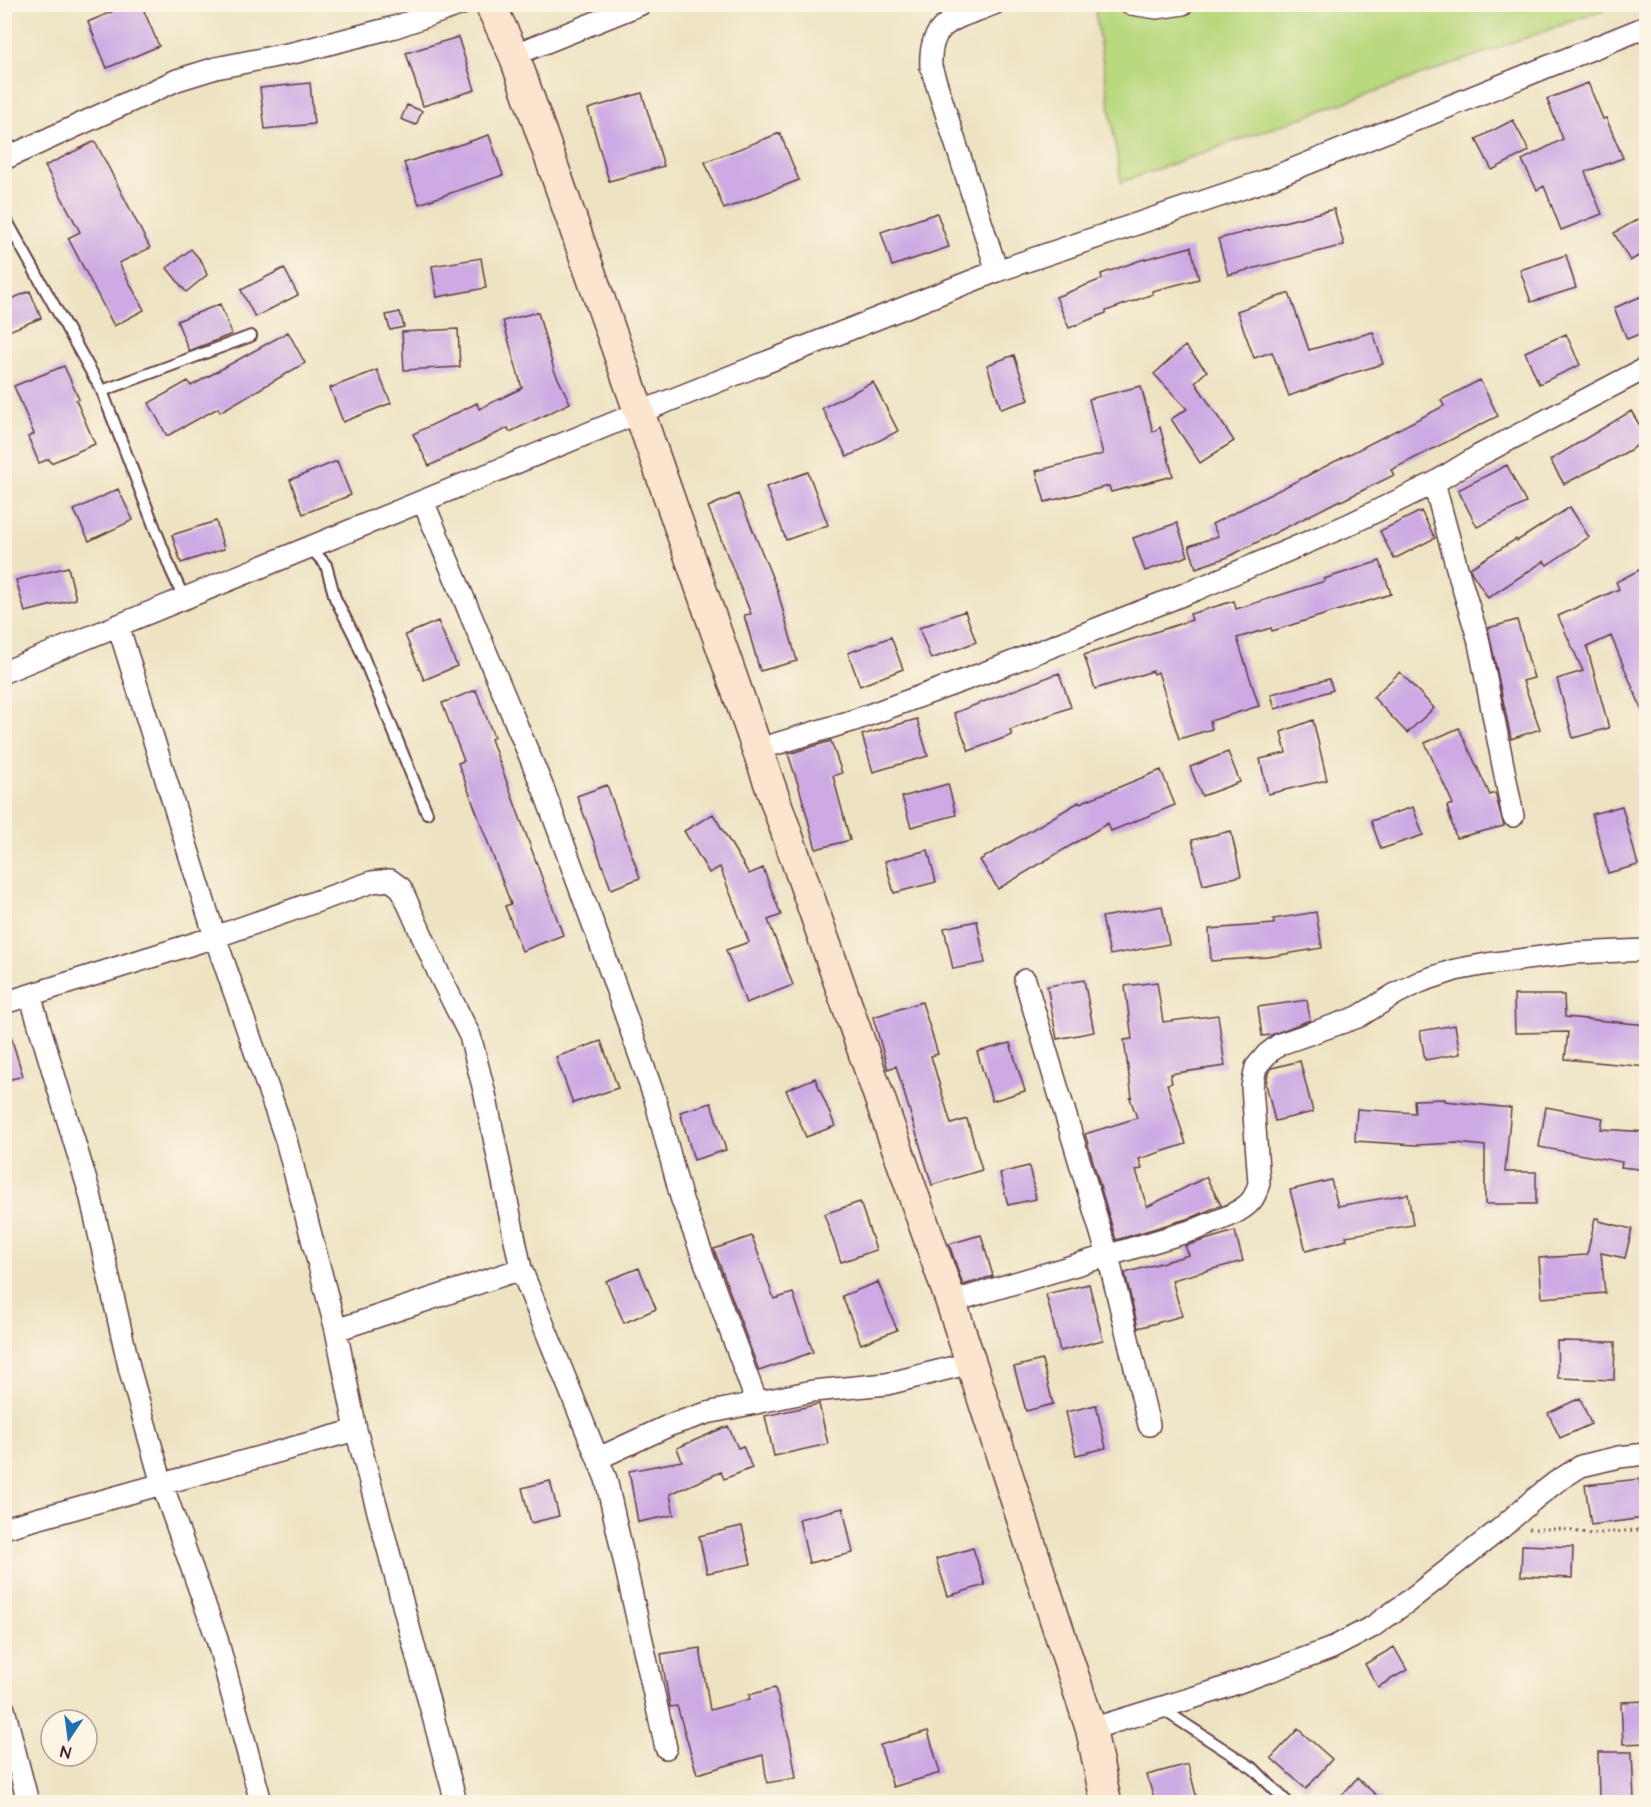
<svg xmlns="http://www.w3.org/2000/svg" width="1651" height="1807" viewBox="0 0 1651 1807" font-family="'Architects Daughter',sans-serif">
	<rect width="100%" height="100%" fill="#fcf5e5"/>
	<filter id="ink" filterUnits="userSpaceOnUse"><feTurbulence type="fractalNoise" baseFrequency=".0167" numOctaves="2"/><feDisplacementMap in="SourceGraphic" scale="12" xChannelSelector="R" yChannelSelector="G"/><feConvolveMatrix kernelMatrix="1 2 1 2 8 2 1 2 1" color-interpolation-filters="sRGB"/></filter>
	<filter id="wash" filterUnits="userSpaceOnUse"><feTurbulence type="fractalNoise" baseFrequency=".008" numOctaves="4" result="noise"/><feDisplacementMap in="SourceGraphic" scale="24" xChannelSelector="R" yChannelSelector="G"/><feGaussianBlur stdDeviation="1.35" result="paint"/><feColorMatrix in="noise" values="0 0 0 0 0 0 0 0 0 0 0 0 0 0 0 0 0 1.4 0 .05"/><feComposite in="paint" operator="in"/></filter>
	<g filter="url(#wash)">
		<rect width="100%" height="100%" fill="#ede3c3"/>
		<!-- green -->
		<path fill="#bad87e" stroke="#827c54" stroke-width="1.5" d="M1094,4L1618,5L1121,182Z"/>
		<g id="blocks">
			<!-- building -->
			<path fill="#cdaae3" d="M130,4H141L159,46L107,68L88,22Z
				M458,37L475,90L423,106L406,53Z
				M310,83L314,124L265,129L260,88Z
				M1588,83L1603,119L1606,118L1623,158L1585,172L1602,214L1561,230L1544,186L1537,190L1522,160L1563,139L1547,99Z
				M642,93L664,166L609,181L588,109Z
				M407,105L422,111L416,125L401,119Z
				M1513,120L1529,151L1492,170L1476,139Z
				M780,133L799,180L724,209L705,162Z
				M489,135L503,175L419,204L404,163Z
				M95,141L150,248L119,263L144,310L114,326L68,238L80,232L45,166Z
				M1334,209L1344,245L1228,275L1218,239Z
				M937,213L949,247L892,266L881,232Z
				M1647,214V251L1630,261L1614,233Z
				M1191,247L1199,279L1152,291L1153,294L1106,311V313L1069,328L1056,297L1102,279L1101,274L1141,260Z
				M191,249L202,262L207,275L186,292L167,268Z
				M1566,255L1576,288L1531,302L1520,270Z
				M481,258L486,288L437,297L432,266Z
				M284,268L298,295L255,317L241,290Z
				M30,291L41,318L4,333V302Z
				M1289,293L1309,350L1373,332L1383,364L1343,376L1289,396L1272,352L1254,358L1237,311Z
				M1647,294V331L1627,339L1614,308Z
				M220,304L232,334L189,351L177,321Z
				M400,312L404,327L390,330L386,315Z
				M538,312L554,370L570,403L510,432L508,428L429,466L413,434L477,403L479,409L522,388L503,321Z
				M458,329L460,367L404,370L402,332Z
				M288,332L305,363L220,412L218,408L167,436L149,403L188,381L191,386Z
				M1566,334L1580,365L1539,384L1525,352Z
				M1185,346L1207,371L1195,382L1234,441L1200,463L1171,419L1187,409L1154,374Z
				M1014,355L1029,400L1001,409L987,365Z
				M64,366L79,399L76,400L95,444L51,463L49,459L39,463L28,437L34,434L14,386Z
				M377,370L391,403L343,422L330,388Z
				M1480,380L1498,416L1391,470L1394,475L1341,501L1340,500L1228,557L1196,568L1189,546L1218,536L1212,524L1444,406L1441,400Z
				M873,382L898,431L847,457L822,408Z
				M1141,386L1153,432L1160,427L1173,476L1111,492L1109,486L1045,502L1036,471L1103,454L1089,399Z
				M1631,411L1647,437V440L1616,458L1564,484L1550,460Z
				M337,461L351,495L303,514L290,480Z
				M1507,465L1526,503L1477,527L1458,490Z
				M808,472L828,525L786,540L766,487Z
				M118,489L133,520L89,541L74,510Z
				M738,494L777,589L797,661L760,671L744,615L751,614L708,507Z
				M1570,507L1589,537L1547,565L1544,561L1488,598L1472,573L1470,568L1516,539L1517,541Z
				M1421,511L1435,538L1394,559L1380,531Z
				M216,521L224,549L181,563L172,535Z
				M1177,523L1188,556L1145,571L1133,538Z
				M1380,561L1391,594L1272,631L1271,628L1237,638L1259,706L1210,721L1212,729L1179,739L1158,672L1154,674L1153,671L1095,689L1084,655L1192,620L1190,614L1234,601L1236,609L1325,581L1324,579Z
				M68,567L76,599L25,612L16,580Z
				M1641,569L1647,578V722L1611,636L1587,647L1609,728L1573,738L1557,679L1583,671L1558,616L1619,589L1616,582Z
				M965,611L976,642L931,659L919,628Z
				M1517,620L1534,678L1523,681L1540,729L1511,739L1488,628Z
				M438,621L457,666L424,680L405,635Z
				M891,637L903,669L860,686L848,653Z
				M1400,672L1434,708L1407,733L1373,697Z
				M1059,673L1071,707L1010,730L1012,735L969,751L954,713Z
				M1329,679L1333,690L1275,709L1271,694Z
				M476,690L494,737L491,739L563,935L522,951L505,906L511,904L458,763L464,761L442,703Z
				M917,719L928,756L873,772L862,735Z
				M1313,720L1327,780L1268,794L1260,759L1286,753L1281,732Z
				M1459,728L1490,795L1495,793L1504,826L1456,838L1447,806L1453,804L1425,743Z
				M831,741L842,773L833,776L850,840L816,849L799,787L788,754Z
				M1228,752L1240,782L1202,796L1190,767Z
				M1161,770L1175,805L1111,831L1108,823L998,889L980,860L1079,802L1080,803Z
				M948,784L956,815L911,827L902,797Z
				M607,785L640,878L611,889L577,796Z
				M1622,806L1638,865L1608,873L1592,814Z
				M1413,807L1423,835L1381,849L1371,821Z
				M713,814L749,874L763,868L781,915L768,920L793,985L746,1003L726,950L749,942L720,867L709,873L684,831Z
				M1231,831L1241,876L1203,885L1192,840Z
				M928,850L936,882L894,893L885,861Z
				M1162,906L1169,944L1110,955L1102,917Z
				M1316,912L1322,948L1268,957L1211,961L1209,929L1274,924L1273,919Z
				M977,921L985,963L953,969L944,928Z
				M1084,980L1094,1032L1057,1039L1047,986Z
				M1157,982L1163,1022L1218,1015L1225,1066L1170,1074L1172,1083L1167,1084L1186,1144L1139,1159L1142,1169L1136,1170L1147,1207L1206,1177L1221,1205L1193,1217L1116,1240L1085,1134L1137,1118L1130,1098L1132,1097L1124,1040L1132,1039L1125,986Z
				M1514,995H1564L1565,1017L1647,1025V1067L1565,1059L1568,1032L1515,1033Z
				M1307,1000L1310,1020L1271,1035L1262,1036L1258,1007Z
				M922,1002L938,1054L931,1056L951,1124L967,1119L982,1170L932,1185L896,1066L888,1069L873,1017Z
				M1455,1025L1460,1054L1425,1060L1420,1031Z
				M4,1027H8L23,1076L4,1081Z
				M601,1041L618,1088L573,1103L556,1057Z
				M1010,1043L1025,1091L992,1101L977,1052Z
				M1300,1061L1313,1112L1275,1121L1266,1084L1268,1073L1272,1068Z
				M815,1078L835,1126L806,1137L786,1090Z
				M1445,1099V1101L1511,1108L1505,1172H1536V1204H1485V1146L1457,1143L1416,1145L1355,1141L1357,1109L1415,1113L1414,1100Z
				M711,1103L726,1150L694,1160L680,1112Z
				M1546,1107L1603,1118L1601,1129L1647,1132V1170L1621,1167L1622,1162L1539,1147Z
				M1029,1166L1036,1199L1008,1205L1000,1173Z
				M1331,1180L1338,1206L1408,1194L1413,1225L1346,1236L1347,1240L1306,1251L1290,1190Z
				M860,1202L876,1250L841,1262L824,1214Z
				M1595,1218H1598L1599,1221L1632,1229L1625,1258L1601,1253L1605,1293L1542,1298L1539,1258L1587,1255Z
				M1235,1231L1243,1261L1172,1280L1182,1316L1138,1328L1125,1273L1189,1255L1185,1246Z
				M981,1235L993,1276L963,1285L949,1244Z
				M752,1236L774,1299L793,1293L813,1352L759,1371L714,1249Z
				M639,1268L656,1309L624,1323L606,1281Z
				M878,1282L897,1330L861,1344L842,1296Z
				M1089,1284L1103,1340L1060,1351L1046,1294Z
				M1557,1341L1615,1342L1614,1380L1558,1378Z
				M1042,1360L1053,1404L1026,1411L1014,1367Z
				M1580,1398L1591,1424L1560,1438L1548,1413Z
				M819,1404L828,1444L774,1456L765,1416Z
				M1096,1405L1106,1448L1076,1455L1066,1412Z
				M728,1426L738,1448L743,1446L752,1468L724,1479L721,1472L670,1494L674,1515L638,1522L629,1471L682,1461L677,1448Z
				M1639,1479L1644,1518L1591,1525L1585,1485Z
				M550,1481L559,1516L531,1523L522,1488Z
				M843,1508L853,1553L809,1563L799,1519Z
				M742,1526L751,1564L707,1573L699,1536Z
				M1522,1545L1573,1547L1572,1578L1521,1576Z
				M973,1548L985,1585L948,1596L936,1559Z
				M1394,1647L1407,1670L1378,1687L1365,1664Z
				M700,1648L710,1710L750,1699L749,1695L775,1688L790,1741L796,1778L767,1783L763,1755L697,1774L677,1706L670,1707L661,1654Z
				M1647,1701V1743L1623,1744L1621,1702Z
				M1298,1729L1332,1759L1306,1789L1271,1758Z
				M928,1731L940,1773L893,1787L880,1745Z
				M1598,1752H1632L1634,1801L1599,1802Z
				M1188,1764L1198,1803H1155L1147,1775Z
				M1357,1778L1385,1803H1335Z"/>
		</g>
	</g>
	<g filter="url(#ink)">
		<use href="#blocks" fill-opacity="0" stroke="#623c42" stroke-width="1.5"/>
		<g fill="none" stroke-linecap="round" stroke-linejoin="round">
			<defs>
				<path id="lane" d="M4,216L102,391L171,570L184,598
					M102,391L251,336
					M310,547L326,565L335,598L355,637L427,813
					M1162,1709L1254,1769L1287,1802"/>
				<path id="street" d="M994,4C957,19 928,20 931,67L997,271
					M1131,4L1157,8L1183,4
					M514,55L641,4
					M4,159L177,80L216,68L297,52L395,27L462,4
					M1434,483L1457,568L1478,638L1513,816
					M423,501L543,788L603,951L655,1099L681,1197L757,1403
					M118,625L215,937L286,1140L336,1330L356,1430L456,1802
					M4,672L638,413L997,271L1264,181L1646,27
					M756,750L855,720L1000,667L1195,590L1348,525L1434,483L1480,455L1646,368
					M1025,980L1108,1256L1149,1425
					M30,995L90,1194L130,1371L162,1484L217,1639L261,1802
					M4,1003L215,937L372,882L390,880L401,888L439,974L470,1036L485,1094L521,1269L606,1479L666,1748
					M951,1302L1197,1229C1213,1222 1240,1214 1251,1201C1256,1195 1257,1190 1259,1183L1252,1087L1256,1067L1267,1054L1280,1044L1358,1017L1397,993L1422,981L1455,970L1487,964L1574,953L1646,950
					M336,1330L521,1269
					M599,1458L670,1425L707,1413L813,1391L887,1384L970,1363
					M4,1528L356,1430
					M4,1709L28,1802
					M1091,1729L1215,1691L1330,1649L1372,1627L1406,1603L1500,1529L1533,1500L1556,1482L1581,1466L1619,1457L1646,1454"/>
				<path id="secondary" d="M490,4L514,55L951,1302L1091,1729L1106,1802"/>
			</defs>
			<!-- lane casing -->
			<use href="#lane" stroke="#623c42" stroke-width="14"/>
			<!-- street casing -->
			<use href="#street" stroke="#623c42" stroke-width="24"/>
			<!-- secondary casing -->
			<use href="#secondary" stroke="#623c42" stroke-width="33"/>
			<!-- path -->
			<path stroke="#623c42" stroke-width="3" stroke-dasharray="1.5 4.5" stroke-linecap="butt" d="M1529,1529H1562L1592,1534L1646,1529"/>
			<!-- lane -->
			<use href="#lane" stroke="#fff" stroke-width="10"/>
			<!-- street -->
			<use href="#street" stroke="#fff" stroke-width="21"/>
			<!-- secondary -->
			<use href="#secondary" stroke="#fbe5cf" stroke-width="30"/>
		</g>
	</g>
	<!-- margin -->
	<rect width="1651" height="1807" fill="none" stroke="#fcf5e5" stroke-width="24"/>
	<!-- north arrow -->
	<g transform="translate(69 1738) rotate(193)"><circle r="28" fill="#fcf5e5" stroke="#b59f9b" stroke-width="1.5"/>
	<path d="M0-4.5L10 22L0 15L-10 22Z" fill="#1f6fb2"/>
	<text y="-9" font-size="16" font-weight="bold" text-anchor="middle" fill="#4a1f2b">N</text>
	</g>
</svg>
